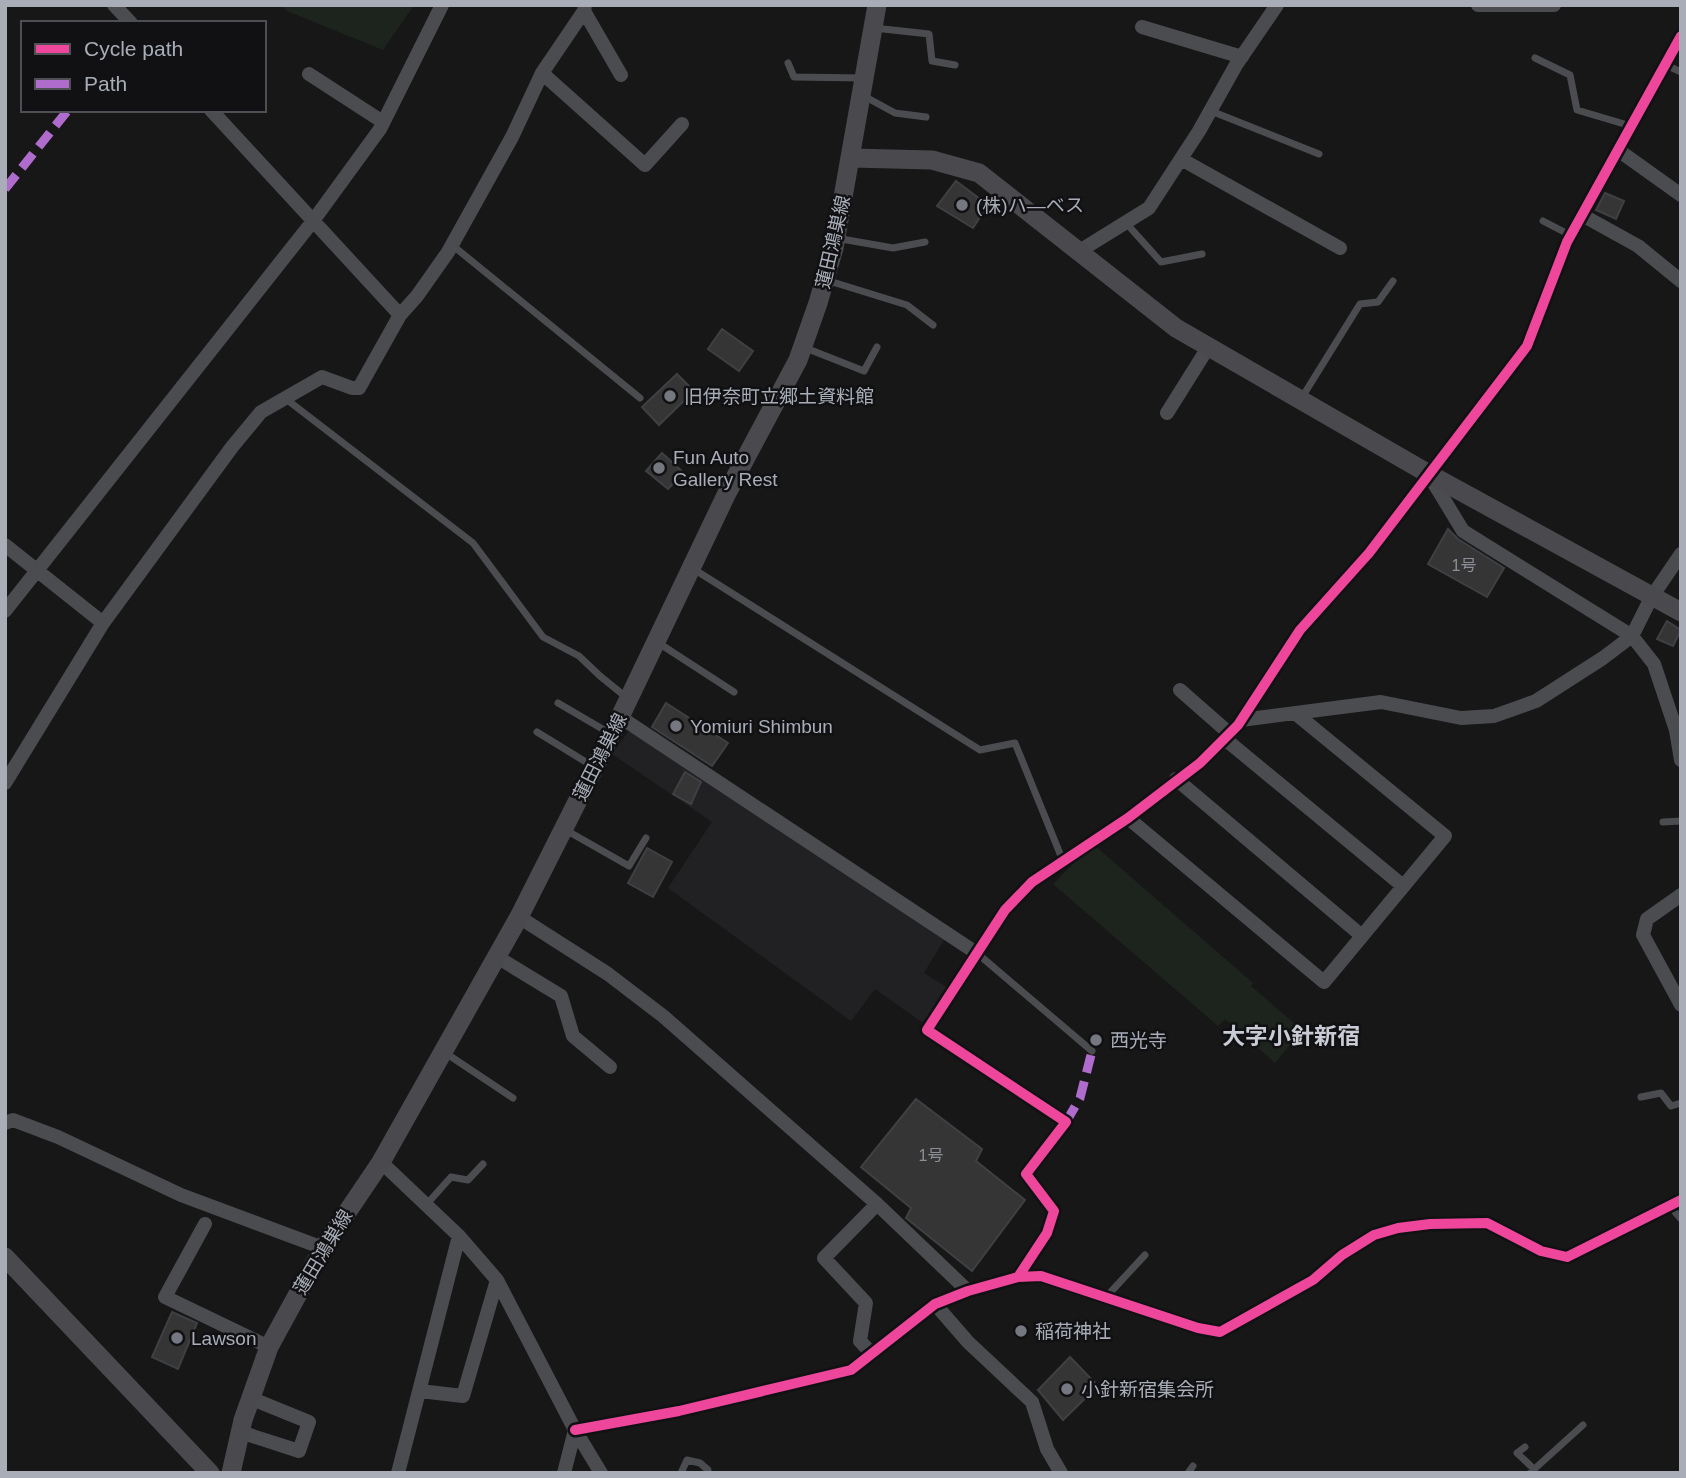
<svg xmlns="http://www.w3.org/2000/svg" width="1686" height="1478" viewBox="0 0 1686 1478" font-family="Helvetica,'Noto Sans JP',sans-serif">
	<rect width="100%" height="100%" fill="#171717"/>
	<!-- built -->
	<path fill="#212123" d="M634,730L944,940L924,973L948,988L923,1023L875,989L851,1021L668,888L712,822L612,754L628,732Z"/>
	<!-- green -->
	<path fill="#1d241e" d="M281,5H414L383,50L287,11Z
		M1093,844L1253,983L1251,986L1302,1030L1275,1063L1225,1019L1218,1026L1053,884Z"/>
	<!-- building -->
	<path fill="#353536" stroke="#3f4043" stroke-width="2" d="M956,181L988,205L973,228L937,206Z
		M1605,193L1624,201L1616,219L1596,210Z
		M722,329L753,351L739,371L708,349Z
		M677,374L694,391L659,425L642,407Z
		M662,453L684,473L668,489L646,471Z
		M1448,529L1458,539L1504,568L1487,597L1428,564Z
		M1667,621L1681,630L1673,646L1657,639Z
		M666,703L728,743L712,766L652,727Z
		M685,772L701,782L691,804L673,794Z
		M647,848L672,862L653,897L628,883Z
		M916,1099L982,1149L976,1161L1025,1200L972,1271L906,1218L911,1208L861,1167Z
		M172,1312L197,1323L178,1369L152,1357Z
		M1070,1357L1098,1386L1063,1420L1038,1390Z"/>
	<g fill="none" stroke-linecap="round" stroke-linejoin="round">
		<!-- lane -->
		<path stroke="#4b4c50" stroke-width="7" d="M874,28L929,34L932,61L955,65
			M1535,58L1570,75L1577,110L1631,126
			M788,63L794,77L864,78
			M1666,65L1681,72
			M862,95L895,113L926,117
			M1211,111L1319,154
			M1543,221L1570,235
			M1126,223L1161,262L1202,254
			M836,238L893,248L925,242
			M452,245L640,398
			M826,280L907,305L933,325
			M803,347L864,371L877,347
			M286,399L473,543L543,637L579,656L600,676L626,697
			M1301,399L1360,304L1378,302L1393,281
			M692,568L980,750L1015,743L1063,861
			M657,642L734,692
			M558,703L611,734
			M537,732L594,767
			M1663,822L1681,821
			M564,829L629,866L646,838
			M978,954L1092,1051
			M444,1052L513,1098
			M1641,1097L1661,1093L1671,1106L1681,1103
			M426,1205L451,1177L468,1180L483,1164
			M1670,1206L1681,1219
			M1107,1296L1145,1255
			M1525,1447L1517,1453L1534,1469
			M681,1473L687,1460L700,1463L708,1470V1473
			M1188,1473L1193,1466
			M1530,1473L1583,1425"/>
		<!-- street -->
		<path stroke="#4b4c50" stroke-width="14" d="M114,5L131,23
			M1478,5H1554
			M584,11L621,75
			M1142,27L1242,57
			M542,73L645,165L682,124
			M309,74L383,122
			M211,110L400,315
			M1618,150L1681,195
			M1181,159L1340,248
			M1582,215L1638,246L1681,281
			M1078,252L1149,208L1199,131L1236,65L1277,5
			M1167,413L1209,346
			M1429,475L1463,531L1632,636L1654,664L1676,730L1681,760
			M5,545L103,623
			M5,611L313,221L380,129L442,5
			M1180,690L1229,733
			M620,717L978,954
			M1241,720L1381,702L1461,718L1494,716L1536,701L1603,658L1632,636L1651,598L1681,554
			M1225,739L1403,886
			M1176,779L1362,936
			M5,783L103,623L232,447L261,412L322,377L352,388H359L400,315L417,296L448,252L512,137L542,73L584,11L585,5
			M1128,818L1324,982L1445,836L1295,713
			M1681,895L1647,919L1643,935L1681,1005
			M519,917L608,974L663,1016L877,1204L968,1291
			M497,957L561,996L573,1036L610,1067
			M5,1123L13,1120L58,1137L181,1195L323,1248
			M381,1162L459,1236L497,1280L575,1430L601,1473
			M205,1224L165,1297L269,1347
			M1018,1277L1047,1233L1054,1211L1026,1174L1066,1122L927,1030L1005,910L1032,882L1128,818L1200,763L1238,725L1300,630L1369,553L1527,346L1567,242L1681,36
			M935,1304L968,1342L1032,1402L1047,1449L1061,1473
			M872,1354L860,1341L866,1303L824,1258L877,1204
			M420,1391L463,1396L497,1280
			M575,1430L679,1411L851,1370L935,1304L968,1291L1018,1277L1041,1276L1198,1328L1220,1332L1313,1280L1342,1255L1374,1235L1398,1228L1430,1224L1487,1223L1541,1251L1567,1257L1681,1200
			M240,1432L299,1451L309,1422L250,1398
			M398,1473L459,1236
			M564,1473L575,1430"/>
		<!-- secondary -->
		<path stroke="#4a4a4e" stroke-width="19" d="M851,158L932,160L979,173L1176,328L1429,474L1681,612
			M5,1257L210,1473
			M231,1473L243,1420L269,1347L323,1248L381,1162L519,917L620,717L727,493L798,360L818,303L834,248L877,5"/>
		<!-- quiet -->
		<path stroke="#b06ccc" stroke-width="9" stroke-dasharray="18 9" stroke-linecap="butt" d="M5,189L68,110
			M1066,1122L1080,1098L1092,1051"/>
		<defs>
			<path id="cycleway" d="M1018,1277L1047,1233L1054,1211L1026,1174L1066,1122L927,1030L1005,910L1032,882L1128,818L1200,763L1238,725L1300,630L1369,553L1527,346L1567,242L1681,36
				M575,1430L679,1411L851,1370L935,1304L968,1291L1018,1277L1041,1276L1198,1328L1220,1332L1313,1280L1342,1255L1374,1235L1398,1228L1430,1224L1487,1223L1541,1251L1567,1257L1681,1200"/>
		</defs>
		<!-- cycleway casing -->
		<use href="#cycleway" stroke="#111113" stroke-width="15"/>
		<!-- cycleway -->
		<use href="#cycleway" stroke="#ed469a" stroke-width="10"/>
	</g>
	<!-- markers -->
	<g fill="#757880" stroke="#111113" stroke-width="2.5">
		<circle cx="962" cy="205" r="7"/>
		<circle cx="670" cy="396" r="7"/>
		<circle cx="659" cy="468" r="7"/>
		<circle cx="676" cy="726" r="7"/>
		<circle cx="1096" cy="1040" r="7"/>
		<circle cx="1021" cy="1331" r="7"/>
		<circle cx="177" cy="1338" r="7"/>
		<circle cx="1067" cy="1389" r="7"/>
	</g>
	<g text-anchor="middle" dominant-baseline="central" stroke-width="5" stroke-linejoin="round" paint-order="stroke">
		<!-- number labels -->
		<g font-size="16" fill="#8b8f98">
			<text x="1464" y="565">1号</text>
			<text x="931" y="1155">1号</text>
		</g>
		<!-- poi labels -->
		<g font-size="19" fill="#a8adb8" stroke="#111113" text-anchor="start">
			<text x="976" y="205">(株)ハ―ベス</text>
			<text x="684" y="396">旧伊奈町立郷土資料館</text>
			<text x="673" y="457">Fun Auto<tspan x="673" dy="22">Gallery Rest</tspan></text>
			<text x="690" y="726">Yomiuri Shimbun</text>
			<text x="1110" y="1040">西光寺</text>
			<text x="1035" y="1331">稲荷神社</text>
			<text x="191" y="1338">Lawson</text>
			<text x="1081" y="1389">小針新宿集会所</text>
		</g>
		<!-- street labels -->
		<g font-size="19" fill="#a8adb8" stroke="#111113">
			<text transform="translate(833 242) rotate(-77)">蓮田鴻巣線</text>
			<text transform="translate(600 757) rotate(-63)">蓮田鴻巣線</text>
			<text transform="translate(323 1252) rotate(-59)">蓮田鴻巣線</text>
		</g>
		<!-- quarter labels -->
		<g font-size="23" font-weight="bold" fill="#c9ccd4" stroke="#111113">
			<text x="1291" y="1036">大字小針新宿</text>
		</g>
	</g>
	<!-- border -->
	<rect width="1686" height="1478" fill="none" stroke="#a8adb8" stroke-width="14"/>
	<!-- legend -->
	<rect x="21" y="21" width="245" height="91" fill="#111113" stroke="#4d4f55" stroke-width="2"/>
	<rect x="35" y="44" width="35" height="10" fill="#ed469a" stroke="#4d4f55" stroke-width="2"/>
	<text x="84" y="56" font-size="21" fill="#a8adb8">Cycle path</text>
	<rect x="35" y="79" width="35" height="10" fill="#b06ccc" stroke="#4d4f55" stroke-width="2"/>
	<text x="84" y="91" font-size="21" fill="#a8adb8">Path</text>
</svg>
